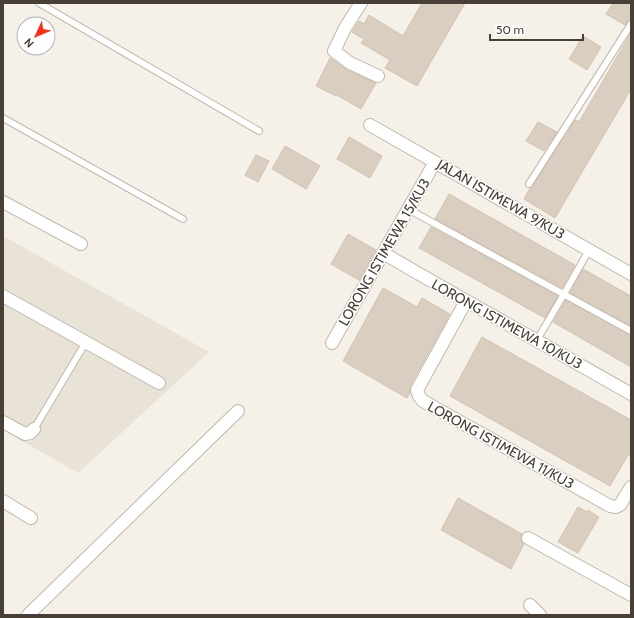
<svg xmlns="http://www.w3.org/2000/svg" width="634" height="618" viewBox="0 0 634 618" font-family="Cabin,sans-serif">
	<rect width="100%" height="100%" fill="#f5f0e8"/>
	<!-- residential -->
	<path fill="#e9e2d6" d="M3,236L209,352L78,473L3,430Z"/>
	<!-- building -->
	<path fill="#dacec0" stroke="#d2c3b0" d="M422,3H465L417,86L385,68L390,60L361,43L364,39L352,32L359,21L364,24L369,15L403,36Z
		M613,3H631V20H629L625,25L606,14Z
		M631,33V89L555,218L524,199L530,188L533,186L564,137H565L575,120L579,122Z
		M583,36L601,47L587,70L569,59Z
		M330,58L347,70L376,83L361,109L337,95L336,96L316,86Z
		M538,122L557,132L544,151L526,141Z
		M349,137L382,156L370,178L337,159Z
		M285,146L320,166L306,189L272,169Z
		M256,155L269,161L258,182L245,175Z
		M449,194L575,265L562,288L435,219Z
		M431,227L558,296L545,318L419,248Z
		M348,234L376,250L359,280L331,264Z
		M583,269L631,296V326L570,293Z
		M383,288L417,307L422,298L450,314L410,386V393L407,398L343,361Z
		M566,300L631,335V367L553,322Z
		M482,337L631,420V457L628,455L610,486L450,396Z
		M458,498L522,534L521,539L522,542L524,544L511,569L441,530Z
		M578,507L587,512L588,510L599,517L578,553L558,542Z"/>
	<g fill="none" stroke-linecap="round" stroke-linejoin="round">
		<defs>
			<path id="service" d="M39,3L259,131
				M3,118L183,219
				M529,184L631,24
				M408,209L631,331
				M537,340L564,294L589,250
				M34,429L86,342"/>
			<path id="minor" d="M361,3L345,28L334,51L350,63L378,76
				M370,125L631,274
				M3,202L81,244
				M383,253C465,301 549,347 631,394
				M3,296L159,383
				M466,301L417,390L419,396L423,401L610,506L616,507L620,505L631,487
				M332,343L435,162
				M3,422L25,434L30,433L34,429
				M3,501L31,518
				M528,538L631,595
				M530,605L540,615
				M28,615L238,411"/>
		</defs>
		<!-- service casing -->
		<use href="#service" stroke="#c1b8aa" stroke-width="8"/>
		<!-- minor casing -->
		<use href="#minor" stroke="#c1b8aa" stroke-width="14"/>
		<!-- service -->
		<use href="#service" stroke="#fff" stroke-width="6"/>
		<!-- minor -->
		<use href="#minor" stroke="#fff" stroke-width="12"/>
	</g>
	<g text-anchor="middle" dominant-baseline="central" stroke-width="3" stroke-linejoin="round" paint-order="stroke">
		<!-- street labels -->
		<g font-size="14" fill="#484036" stroke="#fff">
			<text transform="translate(501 199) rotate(30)">JALAN ISTIMEWA 9/KU3</text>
			<text transform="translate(384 252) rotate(-60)">LORONG ISTIMEWA 15/KU3</text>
			<text transform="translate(507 324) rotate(29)">LORONG ISTIMEWA 10/KU3</text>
			<text transform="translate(501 445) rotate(29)">LORONG ISTIMEWA 11/KU3</text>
		</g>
	</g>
	<!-- border -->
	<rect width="634" height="618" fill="none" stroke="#484036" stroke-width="8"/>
	<!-- north arrow -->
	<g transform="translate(36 36) rotate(226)"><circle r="19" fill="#ffffff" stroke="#b6b3af"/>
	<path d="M0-3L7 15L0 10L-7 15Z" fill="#ff2c15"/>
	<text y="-6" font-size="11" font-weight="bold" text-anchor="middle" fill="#484036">N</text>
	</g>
	<!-- scale -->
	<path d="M490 34v6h93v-6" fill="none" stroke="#484036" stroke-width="2"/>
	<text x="496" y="34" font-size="12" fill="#484036" stroke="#ffffff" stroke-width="3" paint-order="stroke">50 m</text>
</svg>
